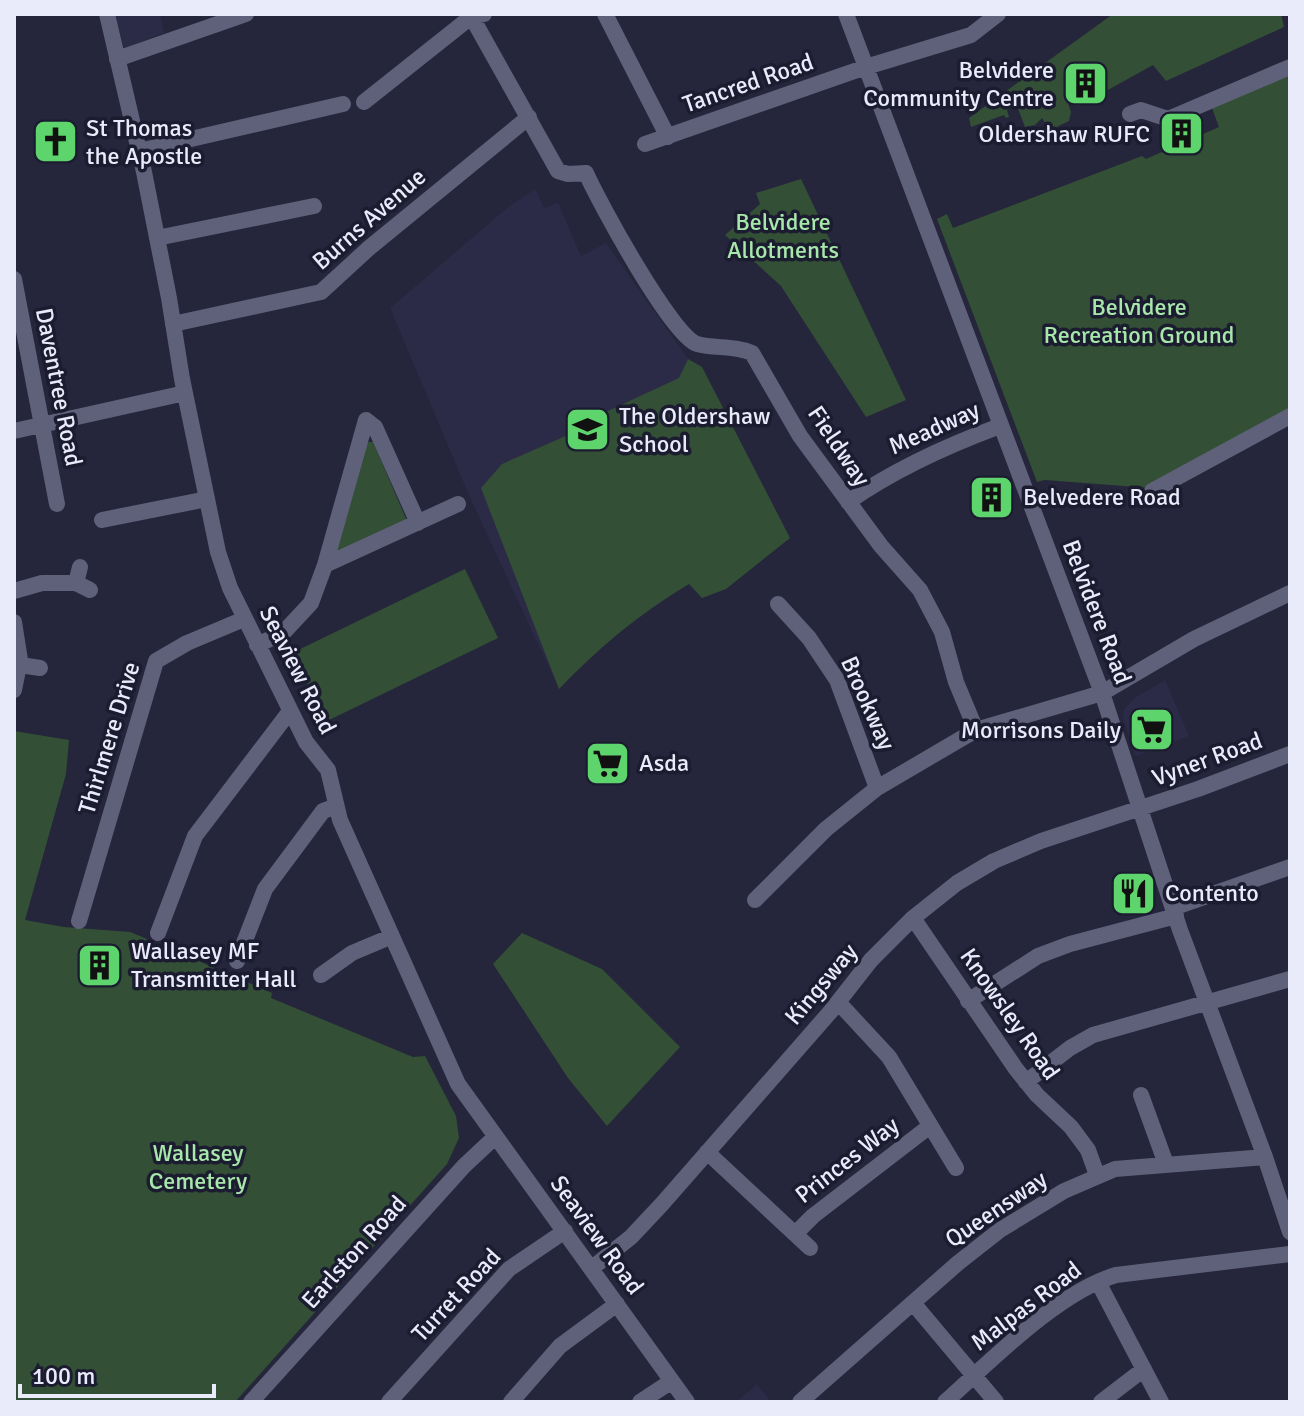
<svg xmlns="http://www.w3.org/2000/svg" width="1304" height="1416" viewBox="0 0 1304 1416" font-family="Signika,sans-serif">
	<rect width="100%" height="100%" fill="#25263b"/>
	<!-- built -->
	<path fill="#2b2b47" d="M115,14H160L164,33L124,48Z
		M535,189L544,208L558,203L581,256L606,243L688,359L702,367L790,538L726,589L702,598L689,584L651,607L591,655L559,689L468,493L390,308L507,208Z
		M1165,680L1189,736L1136,756L1123,718L1124,709L1133,699Z
		M757,1384L771,1402H736L749,1391Z"/>
	<!-- green -->
	<path fill="#334f35" d="M1113,14H1281L1284,27L1166,81L1153,65L1108,90L1093,62L1072,73L1087,103L1077,106L1073,100L1068,103L1071,112L1069,121L1050,130L1042,118L1035,125L1025,127L1017,106L1007,110L1009,117L1006,118L1004,115L971,127L969,118Z
		M1290,74V409L1150,488L1045,480L1037,482L937,219L947,214L953,228L1142,156L1146,159L1219,127L1212,108Z
		M801,179L906,400L866,417L781,286L725,235L760,204L756,193Z
		M688,359L702,367L790,538L726,589L702,598L689,584C640,613 598,648 559,689L481,488L502,464L568,435L567,430L679,378Z
		M366,442H373L407,521L339,552L336,547Z
		M465,569L498,638L325,722L292,653Z
		M14,731L69,740L66,774L25,920L64,927L130,932L145,938L154,946H165L272,993L271,998L413,1057L425,1056L456,1116L459,1138L447,1164L235,1402H14Z
		M522,933L602,969L680,1047L607,1126L568,1078L493,964Z"/>
	<g fill="none" stroke-linecap="round" stroke-linejoin="round">
		<!-- minor -->
		<path stroke="#5f617a" stroke-width="16" d="M107,14L144,172L169,298L182,379L218,552L230,588L306,742L328,770L340,820L458,1084L687,1402
			M470,14L558,171L568,174L586,173C599,202 671,335 697,344C715,349 734,345 752,353L800,436L881,546L920,590L942,632L956,682L976,730
			M605,14L668,137
			M846,14L1102,693L1180,930L1265,1157L1290,1232
			M117,59L246,14
			M364,102L471,17L484,14
			M1130,114L1141,110L1168,119L1290,67
			M645,144L866,67L971,35L998,14
			M139,151L343,104
			M157,238L314,206
			M14,279L57,504
			M173,324L321,292L369,248L529,117
			M14,431L185,393
			M1152,491L1290,416
			M848,502C895,469 946,446 1000,426
			M102,520L207,499
			M325,565L458,504
			M80,567L76,583L90,590
			M14,591L42,583H76
			M778,604L809,638L837,680L877,788
			M14,622L20,660L14,690
			M257,645L283,633L311,603L325,565L366,420L375,427L418,523
			M20,665L40,668
			M755,900L826,829L877,788L976,730L1102,693L1194,639L1290,593
			M1173,908L1290,867
			M913,918L1016,1069L1037,1095L1071,1127L1088,1150L1097,1175
			M79,921L156,661L187,643L244,619
			M158,933L195,836L290,711
			M237,961L265,889L323,811L336,806
			M321,975L352,953L390,937
			M968,1001L1038,956L1070,944L1176,916
			M838,1002L889,1057L956,1168
			M1026,1082L1070,1048L1093,1035L1290,979
			M1141,1095L1166,1164
			M707,1152L810,1248
			M795,1234L813,1216L930,1126
			M592,1268L631,1237L662,1204L831,1011L871,960L913,918L957,883L994,861L1041,841L1198,789L1290,754
			M1098,1282L1161,1402
			M913,1303L996,1402
			M251,1402L464,1166L495,1137
			M389,1402L509,1269L565,1231
			M511,1402L560,1346L617,1304
			M640,1402L672,1381
			M800,1402L958,1263L1000,1230L1064,1191L1115,1169L1265,1157
			M945,1402C991,1361 1058,1292 1116,1275L1290,1254
			M1101,1402L1144,1369"/>
	</g>
	<!-- icons -->
	<defs>
		<symbol id="building-square" viewBox="-11 -11 22 22"><rect x="-9" y="-9" width="18" height="18" rx="4" fill="#5ed56c" stroke="#1c1c31"/><path d="M-4-6H4V6H1V3H-1V6H-4ZM-2.5-4.3h1.7v1.8h-1.7ZM.8-4.3h1.7v1.8H.8ZM-2.5-1h1.7V.8h-1.7ZM.8-1h1.7V.8H.8Z" fill="#111"/></symbol>
		<symbol id="church-square" viewBox="-11 -11 22 22"><rect x="-9" y="-9" width="18" height="18" rx="4" fill="#5ed56c" stroke="#1c1c31"/><path d="M-1.2-6h2.4v3.5h3.3v2.4h-3.3V6h-2.4V-.1h-3.3v-2.4h3.3Z" fill="#111"/></symbol>
		<symbol id="school-square" viewBox="-11 -11 22 22"><rect x="-9" y="-9" width="18" height="18" rx="4" fill="#5ed56c" stroke="#1c1c31"/><path d="M0-5L7-2L0 1L-7-2ZM-4 1L0 2.5L4 1V4Q0 6-4 4Z" fill="#111"/></symbol>
		<symbol id="supermarket-square" viewBox="-11 -11 22 22"><rect x="-9" y="-9" width="18" height="18" rx="4" fill="#5ed56c" stroke="#1c1c31"/><path d="M-6-5.5h2.5l.6 2H6L4.5 2H-2.5L-4.4-4H-6ZM-1.5 3.2a1.3 1.3 0 1 0 .1 0ZM3 3.2a1.3 1.3 0 1 0 .1 0Z" fill="#111"/></symbol>
		<symbol id="restaurant-square" viewBox="-11 -11 22 22"><rect x="-9" y="-9" width="18" height="18" rx="4" fill="#5ed56c" stroke="#1c1c31"/><path d="M-5-6h1v4h1v-4h1v4h1v-4h1v5L-1.5 .5V6h-2V.5L-5-1ZM5-6V6H3V1.5H1.5Q1.5-4 5-6Z" fill="#111"/></symbol>
	</defs>
	<g fill-rule="evenodd">
		<use href="#building-square" x="1060" y="58" width="51" height="51"/>
		<use href="#building-square" x="1156" y="108" width="51" height="51"/>
		<use href="#church-square" x="30" y="116" width="51" height="51"/>
		<use href="#school-square" x="562" y="404" width="51" height="51"/>
		<use href="#building-square" x="966" y="472" width="51" height="51"/>
		<use href="#supermarket-square" x="1126" y="704" width="51" height="51"/>
		<use href="#supermarket-square" x="582" y="738" width="51" height="51"/>
		<use href="#restaurant-square" x="1108" y="868" width="51" height="51"/>
		<use href="#building-square" x="74" y="940" width="51" height="51"/>
	</g>
	<g text-anchor="middle" dominant-baseline="central" stroke-width="7" stroke-linejoin="round" paint-order="stroke">
		<!-- poi labels -->
		<g font-size="24" fill="#eaebfa" stroke="#1c1c31" text-anchor="start">
			<text x="1054" y="70" text-anchor="end">Belvidere<tspan x="1054" dy="28">Community Centre</tspan></text>
			<text x="86" y="128">St Thomas<tspan x="86" dy="28">the Apostle</tspan></text>
			<text x="1150" y="134" text-anchor="end">Oldershaw RUFC</text>
			<text x="619" y="416">The Oldershaw<tspan x="619" dy="28">School</tspan></text>
			<text x="1023" y="497">Belvedere Road</text>
			<text x="1121" y="730" text-anchor="end">Morrisons Daily</text>
			<text x="639" y="763">Asda</text>
			<text x="1165" y="893">Contento</text>
			<text x="131" y="951">Wallasey MF<tspan x="131" dy="28">Transmitter Hall</tspan></text>
		</g>
		<!-- street labels -->
		<g font-size="24" fill="#eaebfa" stroke="#1c1c31">
			<text transform="translate(748 83) rotate(-19)">Tancred Road</text>
			<text transform="translate(369 219) rotate(-41)">Burns Avenue</text>
			<text transform="translate(59 387) rotate(79)">Daventree Road</text>
			<text transform="translate(934 428) rotate(-24)">Meadway</text>
			<text transform="translate(839 446) rotate(56)">Fieldway</text>
			<text transform="translate(1097 612) rotate(69)">Belvidere Road</text>
			<text transform="translate(298 670) rotate(63)">Seaview Road</text>
			<text transform="translate(868 703) rotate(66)">Brookway</text>
			<text transform="translate(109 738) rotate(-73)">Thirlmere Drive</text>
			<text transform="translate(1207 759) rotate(-20)">Vyner Road</text>
			<text transform="translate(821 984) rotate(-50)">Kingsway</text>
			<text transform="translate(1010 1014) rotate(55)">Knowsley Road</text>
			<text transform="translate(847 1160) rotate(-38)">Princes Way</text>
			<text transform="translate(996 1209) rotate(-34)">Queensway</text>
			<text transform="translate(597 1235) rotate(54)">Seaview Road</text>
			<text transform="translate(354 1252) rotate(-48)">Earlston Road</text>
			<text transform="translate(456 1295) rotate(-47)">Turret Road</text>
			<text transform="translate(1026 1306) rotate(-37)">Malpas Road</text>
		</g>
		<!-- park labels -->
		<g font-size="24" fill="#a7e7aa" stroke="#1c1c31">
			<text x="783" y="222">Belvidere<tspan x="783" dy="28">Allotments</tspan></text>
			<text x="1139" y="307">Belvidere<tspan x="1139" dy="28">Recreation Ground</tspan></text>
			<text x="198" y="1153">Wallasey<tspan x="198" dy="28">Cemetery</tspan></text>
		</g>
	</g>
	<!-- border -->
	<rect width="1304" height="1416" fill="none" stroke="#eaebfa" stroke-width="32"/>
	<!-- scale -->
	<path d="M20 1384v12h194v-12" fill="none" stroke="#eaebfa" stroke-width="4"/>
	<text x="32" y="1384" font-size="24" fill="#eaebfa" stroke="#1c1c31" stroke-width="6" paint-order="stroke">100 m</text>
</svg>
